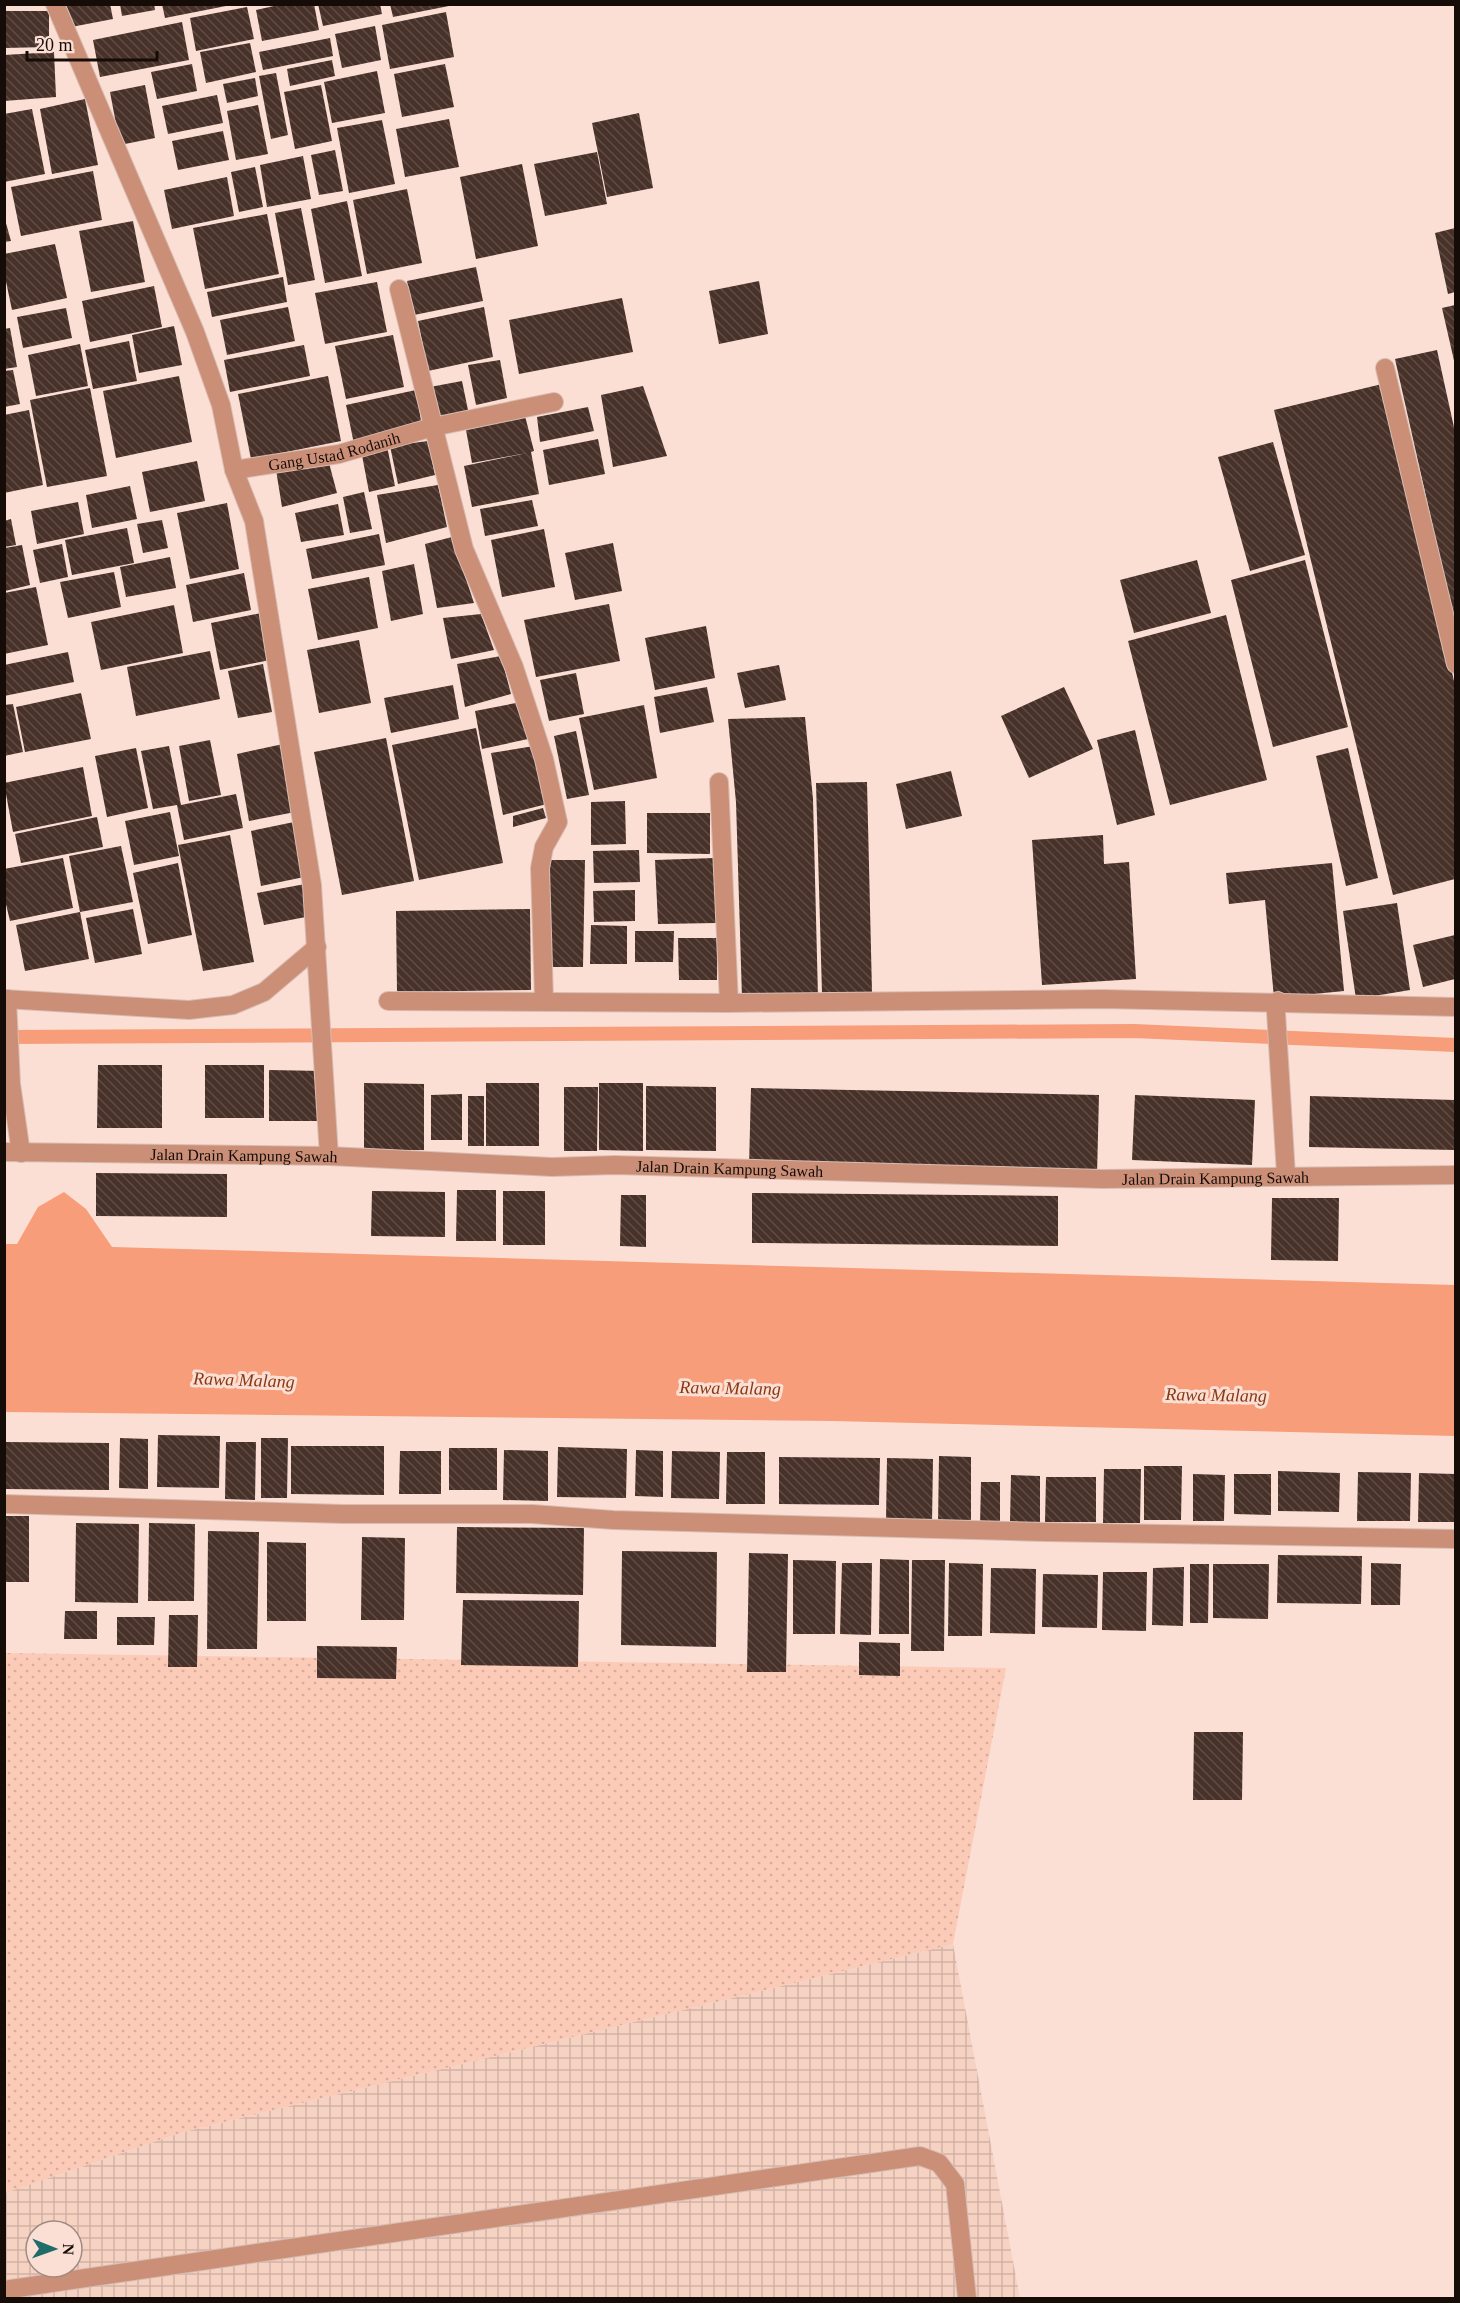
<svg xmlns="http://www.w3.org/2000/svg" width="1460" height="2303" viewBox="0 0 1460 2303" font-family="'Times New Roman',serif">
	<defs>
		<pattern id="industrial-grid" width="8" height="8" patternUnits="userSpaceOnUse" patternTransform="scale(1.5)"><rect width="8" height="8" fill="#f6d2c3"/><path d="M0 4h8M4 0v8" fill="none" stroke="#d2b3a6"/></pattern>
		<pattern id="grass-dots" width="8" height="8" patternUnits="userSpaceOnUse" patternTransform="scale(1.5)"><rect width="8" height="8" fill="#fbcbb8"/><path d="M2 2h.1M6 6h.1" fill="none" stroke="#d6ad9d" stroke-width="1.8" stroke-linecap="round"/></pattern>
		<pattern id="building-back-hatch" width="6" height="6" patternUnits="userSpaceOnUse" patternTransform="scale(1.5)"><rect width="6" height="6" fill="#473129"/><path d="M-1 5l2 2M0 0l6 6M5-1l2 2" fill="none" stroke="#5e4c45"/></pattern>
	</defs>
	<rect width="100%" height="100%" fill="#fcdfd4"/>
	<!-- industrial -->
	<path fill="url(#industrial-grid)" fill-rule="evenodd" d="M953,1944L1020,2298H5L4,2193L183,2132ZM36,2231H72V2267H36Z"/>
	<!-- grass -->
	<path fill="url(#grass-dots)" d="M5,1653L1006,1668L953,1944L183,2132L5,2193Z"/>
	<!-- water -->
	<path fill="#f79d79" d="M64,1192L86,1209L112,1247L1455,1285V1436L833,1421L5,1412V1244H17L38,1207Z"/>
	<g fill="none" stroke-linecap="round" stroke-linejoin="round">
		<!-- stream -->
		<path stroke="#f79d79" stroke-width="14" d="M4,1037L1134,1031L1456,1045"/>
	</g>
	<!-- building -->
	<path fill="url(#building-back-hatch)" d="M61,4H110L113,19L66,28Z
		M120,4H154L155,10L122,16Z
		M162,4H226V6L165,18Z
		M283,4H314L319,30L262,41L256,10Z
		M318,4H380L382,14L323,26Z
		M390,4H449V6L393,17Z
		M247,7L254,39L196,51L190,18Z
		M4,11H49V47L4,48Z
		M446,12L454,57L390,69L382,25Z
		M182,22L189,60L100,77L93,40Z
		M375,26L381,60L342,68L335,34Z
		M330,38L333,56L263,70L259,52Z
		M250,43L256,72L206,83L200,52Z
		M54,52L56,97L4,101V55Z
		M332,60L335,76L290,86L287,69Z
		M192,64L197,91L157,99L151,72Z
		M445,64L454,107L402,117L394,74Z
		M377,71L385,113L332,123L324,82Z
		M276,73L288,135L271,139L259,76Z
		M255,78L258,96L227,103L223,84Z
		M145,85L155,138L120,145L110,92Z
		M321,85L332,141L295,149L284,92Z
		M217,95L223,123L168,134L162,106Z
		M85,99L98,165L52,174L40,109Z
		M258,105L268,154L236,160L227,111Z
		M32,109L45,174L4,182V114Z
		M639,113L653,188L607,197L592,123Z
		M449,119L459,167L405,177L396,129Z
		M382,120L395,184L349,193L337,128Z
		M223,131L229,160L178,170L172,141Z
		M335,150L343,191L319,195L311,155Z
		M597,152L607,204L545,216L534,164Z
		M303,156L311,199L267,207L260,165Z
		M522,164L538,246L476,259L460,177Z
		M255,167L263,207L239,212L231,172Z
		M93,171L102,220L21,236L11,187Z
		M227,177L234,216L172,229L164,190Z
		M407,189L422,263L367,274L353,200Z
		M347,201L362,276L325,283L311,209Z
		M301,208L315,280L288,285L275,213Z
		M267,214L279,274L205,289L193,228Z
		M4,216L11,241L4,242Z
		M133,221L145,282L91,292L79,231Z
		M1455,228V292L1448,294L1435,233Z
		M55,244L67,298L12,310L4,272V254Z
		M476,267L483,301L414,315L407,281Z
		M283,277L287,302L212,317L207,292Z
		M759,281L768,334L719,344L709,291Z
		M377,282L387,332L325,344L315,293Z
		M154,286L162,327L90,342L82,301Z
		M622,298L633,352L519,374L509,320Z
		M1455,305V365L1442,308Z
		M288,307L295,341L227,355L220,320Z
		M484,307L493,357L428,371L418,321Z
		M66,308L72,338L23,348L17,317Z
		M174,326L182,365L139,373L132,335Z
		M10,328L17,367L4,369V329Z
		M393,335L404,387L346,399L335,346Z
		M129,341L137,381L93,389L85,350Z
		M80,344L88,386L36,396L28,355Z
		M304,345L310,376L230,392L224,360Z
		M1437,350L1455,432V625L1395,359Z
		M500,360L507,398L476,405L468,365Z
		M13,370L20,404L4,407V371Z
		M179,376L192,442L116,458L103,391Z
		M328,376L341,441L251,459L238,394Z
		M462,381L469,415L436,421L430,387Z
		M1382,384L1455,685V879L1393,895L1274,410Z
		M643,386L667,456L613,467L601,395Z
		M90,388L107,476L47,487L30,400Z
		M416,390L422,427L354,444L346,405Z
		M588,407L594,431L540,442L537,417Z
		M29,410L43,485L4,493V415Z
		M525,416L534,451L531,452L539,494L472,507L464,466L527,453L472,463L466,430Z
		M598,439L605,474L549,485L543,450Z
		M428,441L435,475L398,484L390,446Z
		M1273,442L1305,555L1250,571L1218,457Z
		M387,446L395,486L369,492L361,450Z
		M197,461L205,501L150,512L142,472Z
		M329,463L337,493L282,507L276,470Z
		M438,485L447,527L386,543L377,495Z
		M130,486L137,519L92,528L86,495Z
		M364,492L372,529L350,533L343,497Z
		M532,500L538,526L485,536L480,509Z
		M78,502L84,534L37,544L31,511Z
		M227,503L239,569L190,579L177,513Z
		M338,504L344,535L301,542L295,513Z
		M11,519L16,545L4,547V521Z
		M162,520L168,548L143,553L137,524Z
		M127,528L134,563L72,575L65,540Z
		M544,529L555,587L502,597L491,540Z
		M379,534L385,565L312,579L306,549Z
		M452,537L474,603L437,608L425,544Z
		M613,543L622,591L575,600L565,553Z
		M62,544L68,577L40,583L33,550Z
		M22,545L30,585L5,591V548Z
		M170,557L176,588L126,597L120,567Z
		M1197,560L1211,613L1134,633L1120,580Z
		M1305,560L1348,727L1273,747L1231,580Z
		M414,564L423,614L391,621L382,571Z
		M114,572L121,607L68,618L60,582Z
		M244,573L251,610L193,622L186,585Z
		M369,577L378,628L318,640L308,589Z
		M36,587L48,645L4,654V593Z
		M609,604L620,661L536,677L524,620Z
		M174,605L183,653L101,670L91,622Z
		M261,613L270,660L220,670L211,623Z
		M481,614L494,650L451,659L443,618Z
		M1226,615L1267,780L1170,805L1128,641Z
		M706,626L715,678L655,690L645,638Z
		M359,640L371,703L319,713L307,650Z
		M210,651L220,699L136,716L127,667Z
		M68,652L74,682L4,696V665Z
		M501,656L511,694L465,707L457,664Z
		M263,664L272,712L238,718L228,671Z
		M779,665L786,700L745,708L737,673Z
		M576,673L584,714L549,721L540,680Z
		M453,685L459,719L391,733L384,698Z
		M707,687L714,722L660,733L654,697Z
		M1064,687L1093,749L1029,778L1001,716Z
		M81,693L91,739L25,752L16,707Z
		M521,702L528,739L482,749L475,711Z
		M13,704L23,752L4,756V705Z
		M644,705L657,778L594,790L579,718Z
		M805,717L813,799L818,997L742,998L736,802L728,719Z
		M476,728L503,863L419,880L392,745Z
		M1135,730L1155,815L1117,825L1097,740Z
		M576,731L589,795L567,799L554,736Z
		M386,738L414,881L342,895L314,752Z
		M210,740L221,795L189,801L179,746Z
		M283,744L295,812L249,821L237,754Z
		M169,746L181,805L236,794L243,828L184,840L177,805L153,809L141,751Z
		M534,746L547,804L503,815L491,753Z
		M136,748L148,808L107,817L95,756Z
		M1348,748L1378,878L1346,886L1316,756Z
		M83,767L92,816L13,832L4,783Z
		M951,771L962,816L906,829L896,784Z
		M867,782L872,992L822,993L816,783Z
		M625,801L626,844L591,845V802Z
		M543,808L546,818L513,827V816Z
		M170,812L179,856L134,865L125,821Z
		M647,813H710V854L647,853Z
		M97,817L103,847L21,863L15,834Z
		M294,822L304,877L261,886L251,831Z
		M230,835L254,962L203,971L178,845Z
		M1103,835L1104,864L1129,862L1136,979L1042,985L1032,840Z
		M121,846L133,902L80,912L69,856Z
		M639,850L640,882L594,883L593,851Z
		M63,858L73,908L10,921L4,896V869Z
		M715,858L716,923L658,924L655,860Z
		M550,860H585L583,967H549Z
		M178,863L192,935L148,944L133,873Z
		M1332,863L1344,991L1274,998L1265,900L1229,904L1226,873Z
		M305,884L311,916L264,925L257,893Z
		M635,890V921L594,922L593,891Z
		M1397,903L1410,990L1356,999L1343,911Z
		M133,909L142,954L95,963L86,918Z
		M530,909L531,990L397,992L396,911Z
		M80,912L89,959L25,971L16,925Z
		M591,925L627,926V964H590Z
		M635,931H674L673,962H635Z
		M1455,935V979L1423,987L1413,945Z
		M678,938H717V980H679Z
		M98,1065H162V1128H97Z
		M205,1065H264V1118H205Z
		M269,1070L322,1071L324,1121H269Z
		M364,1083L424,1084V1150H364Z
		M486,1083H539V1146H486Z
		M599,1083H643V1151L599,1150Z
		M646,1086L716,1087V1151L646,1150Z
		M564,1087H598L597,1151H564Z
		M751,1088L1099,1095L1097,1175L749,1167Z
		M462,1094V1140H431V1095Z
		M1135,1095L1255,1100L1252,1165L1132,1160Z
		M468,1096H484V1146H468Z
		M1310,1096L1455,1100V1150L1309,1147Z
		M96,1173L227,1174V1217L96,1216Z
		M457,1190H496V1241H456Z
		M372,1191L445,1192V1237L371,1236Z
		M503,1191H545V1245H503Z
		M752,1193L1058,1196V1246L752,1243Z
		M621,1195H646V1247L620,1246Z
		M1272,1198H1339L1338,1261L1271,1260Z
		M158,1435L220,1436L219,1488L157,1487Z
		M120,1438L148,1439V1489L119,1488Z
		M261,1438H288L287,1498H261Z
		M5,1442L109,1443V1490L4,1489Z
		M226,1442H256L255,1500L225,1499Z
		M291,1446H384V1495L291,1494Z
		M558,1447L627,1449L626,1498L557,1497Z
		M449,1448H497V1490H449Z
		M504,1450L548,1451V1501L503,1500Z
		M636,1450L663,1451V1497L635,1496Z
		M400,1451H441V1494H399Z
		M672,1451L720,1452L719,1499L671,1498Z
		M727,1452H765V1504H726Z
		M939,1456L971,1457V1524H938Z
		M779,1457L880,1458L879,1505L779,1504Z
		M887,1458L933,1459L932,1523L886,1522Z
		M1144,1466H1182L1181,1520H1144Z
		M1104,1469H1141L1140,1523H1103Z
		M1278,1471L1340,1473L1339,1512L1278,1511Z
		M1358,1472L1411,1473L1410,1521H1357Z
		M1419,1473L1455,1474V1522H1418Z
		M1193,1474L1225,1475L1224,1521H1193Z
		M1234,1474H1271V1515L1234,1514Z
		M1011,1475L1040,1476V1523L1010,1522Z
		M1046,1477H1096V1522H1045Z
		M981,1482H1000V1527L980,1526Z
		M4,1516H29V1582H4Z
		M76,1523L139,1524L138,1603L75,1602Z
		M149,1523L195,1524L194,1601H148Z
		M457,1527L584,1528L583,1595L456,1593Z
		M208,1531L259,1532L257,1649H207Z
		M362,1537L405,1538L404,1620H361Z
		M267,1542L306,1543V1621H267Z
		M622,1551L717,1552L716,1647L621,1645Z
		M749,1553L788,1554L786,1672H747Z
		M1278,1555L1362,1556L1361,1604L1277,1603Z
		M880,1559L909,1560V1634H879Z
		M793,1560L836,1561L835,1634H793Z
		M912,1560H945L944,1651H911Z
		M842,1563H872L871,1635L840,1634Z
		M949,1563L983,1564L982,1636H948Z
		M1371,1563L1401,1564L1400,1605H1371Z
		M1190,1564H1209L1208,1623H1190Z
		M1213,1564H1269L1268,1619L1213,1618Z
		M1184,1567L1183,1626L1152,1625L1153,1568Z
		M991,1568L1036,1569L1035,1634L990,1633Z
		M1103,1572H1147L1146,1631L1102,1630Z
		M1043,1574L1098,1575L1097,1628L1042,1627Z
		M463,1600L579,1601L578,1667L461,1665Z
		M65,1611H97V1639H64Z
		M169,1615H198L197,1667H168Z
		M117,1617H155L154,1645H117Z
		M859,1642L900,1643V1676L859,1675Z
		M317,1646L397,1647L396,1679L317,1678Z
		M1194,1732H1243L1242,1800H1193Z"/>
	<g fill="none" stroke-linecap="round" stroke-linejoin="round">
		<defs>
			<path id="service" d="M4,2290L920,2156L939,2163L955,2184L967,2298"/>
			<g id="minor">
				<path d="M55,4L195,332L221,405L234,470L254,521L312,885L329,1156"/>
				<path d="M399,289L464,549L514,667L544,759L558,822L544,847L540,868L544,1000"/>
				<path d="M1385,368L1456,664"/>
				<path id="s1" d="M234,470L339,454L433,427L554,402"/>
				<path d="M719,782L729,1003"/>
				<path d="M4,999L189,1010L233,1005L264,992L317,947"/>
				<path d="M7,999L11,1084L21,1153"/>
				<path d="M388,1001L729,1003L1102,999L1456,1007"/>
				<path d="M1278,1001L1276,1012L1286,1175"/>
				<path id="s2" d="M4,1152L329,1156L552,1167L615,1165L1102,1179L1456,1175"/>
				<path d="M4,1504L343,1514H532L613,1520L1044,1532L1456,1539"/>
			</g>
		</defs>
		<!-- service casing -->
		<use href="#service" stroke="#d7bdb3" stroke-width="20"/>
		<!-- minor casing -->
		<use href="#minor" stroke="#d7bdb3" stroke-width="20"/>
		<!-- service -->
		<use href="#service" stroke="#cb8f78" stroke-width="18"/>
		<!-- minor -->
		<use href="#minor" stroke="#cb8f78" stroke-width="18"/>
	</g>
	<g text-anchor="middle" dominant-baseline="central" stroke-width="6" stroke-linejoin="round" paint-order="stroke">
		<!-- street labels -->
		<g font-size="16" fill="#150c08" stroke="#fcdfd4">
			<text stroke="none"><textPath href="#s1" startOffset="102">Gang Ustad Rodanih</textPath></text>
			<text stroke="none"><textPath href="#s2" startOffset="240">Jalan Drain Kampung Sawah</textPath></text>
			<text stroke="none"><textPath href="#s2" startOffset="726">Jalan Drain Kampung Sawah</textPath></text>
			<text stroke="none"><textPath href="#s2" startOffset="1212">Jalan Drain Kampung Sawah</textPath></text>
		</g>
		<!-- water labels -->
		<g font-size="18" font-style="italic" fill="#883914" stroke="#fcdfd4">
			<text transform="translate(244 1380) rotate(2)">Rawa Malang</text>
			<text transform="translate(730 1388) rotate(1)">Rawa Malang</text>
			<text transform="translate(1216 1395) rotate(1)">Rawa Malang</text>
		</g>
	</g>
	<!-- border -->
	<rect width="1460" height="2303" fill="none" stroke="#150c08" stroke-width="12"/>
	<!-- north arrow -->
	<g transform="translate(54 2249) rotate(91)"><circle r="28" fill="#fcdfd4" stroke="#a08b82" stroke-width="1.5"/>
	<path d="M0-4.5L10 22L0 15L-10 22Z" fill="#206c6a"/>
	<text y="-9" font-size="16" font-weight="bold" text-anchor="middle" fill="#150c08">N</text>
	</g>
	<!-- scale -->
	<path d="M27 51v9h130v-9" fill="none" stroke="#150c08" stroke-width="3"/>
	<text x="36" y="51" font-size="18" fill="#150c08" stroke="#fcdfd4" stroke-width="4.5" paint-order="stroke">20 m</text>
</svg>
